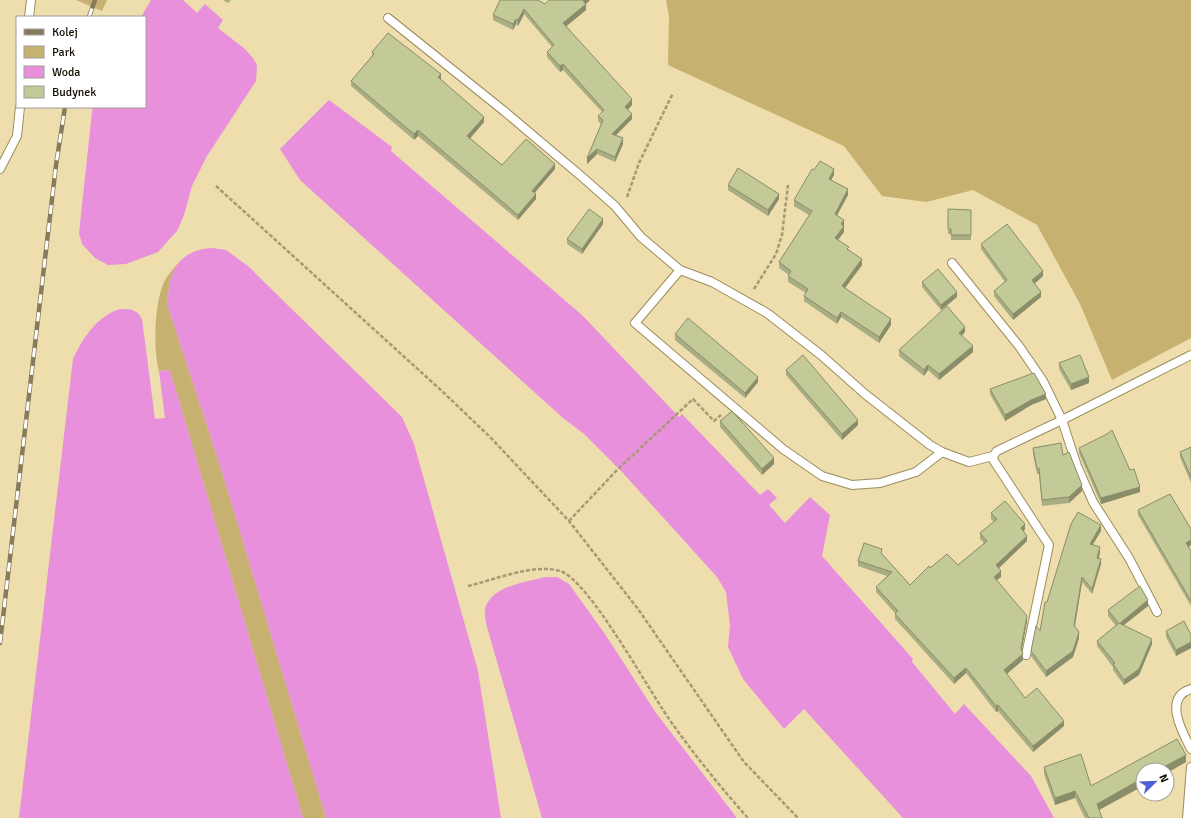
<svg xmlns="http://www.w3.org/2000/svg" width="1191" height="818" viewBox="0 0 1191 818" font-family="Signika,sans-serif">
	<rect width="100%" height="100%" fill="#eeddad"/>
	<!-- green -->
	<path fill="#c6b170" d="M76,0H107L102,11Z
		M666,0H1191V338L1112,380L1080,304L1037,225L973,190L926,202L882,196L844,146L668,65L669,16Z
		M180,261C170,278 167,288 168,307L222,472L326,818H303L170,370L159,371C153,350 154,301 165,280C169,273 175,267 180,261Z"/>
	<!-- water -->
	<path fill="#e890dc" d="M151,0H183L197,13L205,4L223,20L218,28L245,49L253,58L257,65L256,81L207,156L192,186L184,215L177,231L158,252L126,264L108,265L95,258L82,244L79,233L92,112L93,107H145V17H141Z
		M329,100L392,147L391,151L582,315L679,417L682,414L760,495L768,489L777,498L769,505L785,523L810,497L830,515L822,556L913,659L912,662L955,714L964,704L1031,776L1054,818H903L804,709L784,729L743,679L728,647L730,625L726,592L717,577L622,472L584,434L563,418L300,180L280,149Z
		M213,248L226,250L248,266L402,417L414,444L478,671L501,818H326L222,472L168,307C167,274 177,250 213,248Z
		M120,309C130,309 137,309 142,319L155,419L165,418L159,371L170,370L303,818H19L73,359C83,338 97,316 120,309Z
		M545,577H557L569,584L605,634L656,713L737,818H542L487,627C485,619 483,609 488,602C499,585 527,582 545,577Z"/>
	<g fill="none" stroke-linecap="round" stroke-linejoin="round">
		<defs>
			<path id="lane" d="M29,17L31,0
				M388,18L504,111L581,176L615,206L641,237L680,270L712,282L767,313L821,355L865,394L930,445L942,452
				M0,169L17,136L20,107
				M952,263L1019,346L1043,381L1062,420L997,451L993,456L994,461L1049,545L1026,655
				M680,270L635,323L783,449L822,476L852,485L880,483L916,472L942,452L969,462L993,456
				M1157,612L1129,558L1093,502L1077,466L1062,420L1191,355
				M1191,689C1163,697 1182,732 1191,749
				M1187,818L1191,767"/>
		</defs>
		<!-- lane casing -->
		<use href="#lane" stroke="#9c8d5f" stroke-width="10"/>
		<!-- path -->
		<path stroke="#a69974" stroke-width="2.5" stroke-dasharray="4 2" stroke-linecap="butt" d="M216,186L443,392L491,438L569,521L638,609L744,762L798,818
			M627,197L639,163L673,93
			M754,289L776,254L782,235L788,185
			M569,521L616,471L693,399L714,421L721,415
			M468,586C494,580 534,563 560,571C589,579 652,697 674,726C697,758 722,789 748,818"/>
		<!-- lane -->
		<use href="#lane" stroke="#fff" stroke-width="8"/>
		<defs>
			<path id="rail" d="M89,17L95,0
				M0,643L56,165L65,107"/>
		</defs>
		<!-- rail casing -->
		<use href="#rail" stroke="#877b5c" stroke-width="4.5"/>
		<!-- rail -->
		<use href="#rail" stroke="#fff" stroke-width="3" stroke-dasharray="9" stroke-linecap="butt"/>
	</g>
	<!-- wall -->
	<path fill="#a9ad83" d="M223,0H231L228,3Z
		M545,4H586V10L566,26L632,105L628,110L632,119L616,135L623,144L615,162L597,154L587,164L601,124L598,121V116L602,112L563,70L560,72L547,57V52L552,47L524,14L518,26L516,24L513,30L493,20V15Z
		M372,52L441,80L484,122L470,138L502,165L555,169L534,193L536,199L518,220L418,136L414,140L351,86V81L372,56Z
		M814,170L834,175L831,180L848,195L837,215L844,225V232L838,240L849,250L862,265L845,288L891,325L879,343L841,317L837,324L804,301V296L806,293L788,282V276L789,275L779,268V262L809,215L794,206V200Z
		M728,185L779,199L768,216L728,190Z
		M948,209L971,210V240H951V234H948Z
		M603,224L582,254L567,244V239Z
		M981,244L1043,276L1034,284L1041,297L1013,320L994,296V291L1005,282L981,249Z
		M922,282L957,297L941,310L922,287Z
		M965,332L962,336L973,352L939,380L928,370L924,376L899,356V350Z
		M675,334L758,382L745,398L675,340Z
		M1059,363L1089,383L1071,390L1059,369Z
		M786,370L858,425L842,440L786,375Z
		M990,389L1046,399L1031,405L1005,421L990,394Z
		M720,421L774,464L762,475L720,427Z
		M1191,447V483L1180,457V452Z
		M1033,448L1063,455L1082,491L1069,503L1042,506L1039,474H1037L1033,454Z
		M1079,448L1140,492L1101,504L1079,453Z
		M1138,510L1191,529V545L1189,547L1191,551V606L1138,515Z
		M991,513L1025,529L1024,531L1027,541L998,568L1001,577L997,580L1027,621L1021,650L1023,660L1007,674L1025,698L1064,726L1033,752L998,711L996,712L966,673L954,684L895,619V613L876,592V587L887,576L858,566V561L882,554L910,585L930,568L958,565L984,543L980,539V533L994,522L991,519Z
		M1101,531L1093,544L1100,552L1099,558L1101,564L1092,594L1082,582L1075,626L1079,638L1073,657L1046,677L1031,656V651L1040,631L1047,602Z
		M1148,606L1123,625L1152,644L1139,675L1124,685L1113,670V667L1097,646V641L1116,626L1108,616V610Z
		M1166,631L1191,635V648L1176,656L1166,637Z
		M1186,762L1099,810L1102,818H1085L1075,798L1055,805L1044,774V767L1091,786Z"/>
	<!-- shaded-wall -->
	<path fill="#898d6a" d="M584,0H590L584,6L586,4V10L563,29V23Z
		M524,9V14L518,26V20Z
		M516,19V24L513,30V24Z
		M563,64V70L560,72V66Z
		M441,74V80L438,77Z
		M632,99V105L625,112V107Z
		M632,114V119L612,139V134Z
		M484,117V122L467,142V136Z
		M418,130V136L414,140V134Z
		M623,138V144L615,162V157Z
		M597,149V154L587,164V158Z
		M555,164V169L532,196V191Z
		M834,169V175L829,184V179Z
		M848,189V195L835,219V214Z
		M536,194V199L518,220V215Z
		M779,194V199L768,216V210Z
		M603,219V224L582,254V249Z
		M844,220V225L841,230V224Z
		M844,226V232L835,244V238Z
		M862,259V265L842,292V286Z
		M1043,271V276L1032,286V280Z
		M957,292V297L941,310V305Z
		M1041,292V297L1013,320V314Z
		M841,312V317L837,324V318Z
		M891,319V325L879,343V337Z
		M965,327V332L959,338V333Z
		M973,346V352L939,380V374Z
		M928,365V370L924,376V370Z
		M758,377V382L745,398V393Z
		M1089,377V383L1071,390V384Z
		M1046,394V399L1031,405L1005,421V415L1031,400Z
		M858,420V425L842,440V434Z
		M774,458V464L762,475V469Z
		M1082,485V491L1069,503V497Z
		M1140,487V492L1101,504V498Z
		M1025,524V529L1021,534V528Z
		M1101,525V531L1090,549V544Z
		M1027,536V541L996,571V565Z
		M1191,540V545L1186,548V543Z
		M1100,547V552L1097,563V558Z
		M1101,559V564L1092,594V589Z
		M1001,571V577L994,582V577Z
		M1082,577V582L1074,631V625Z
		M1148,600V606L1119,629V624Z
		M1027,616V621L1021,654V648Z
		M1079,632V638L1073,657L1046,677V671Z
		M1152,639V644L1139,675L1124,685V680Z
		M1191,642V648L1176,656V650Z
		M1023,654V660L1004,676V670Z
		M966,668V673L954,684V678Z
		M998,705V711L996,712V706Z
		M1064,721V726L1033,752V746Z
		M1186,755V762L1167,773V770H1158Z
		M1143,778V786L1097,811V804Z
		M1075,791V798L1055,805V798Z"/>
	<!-- building -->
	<path fill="#c4c998" stroke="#898d6a" d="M500,0H538L545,4L549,0H584L583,1L586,4L563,23L632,99L625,107L632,114L612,134L623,138L615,157L597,149L587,158L603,120L598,116L604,110L563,64L560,66L547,52L554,45L524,9L518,20L516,19L513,24L493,15Z
		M388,33L441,74L438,77L484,117L467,136L502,165L526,139L555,164L532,191L536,194L518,215L418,130L414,134L351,81L374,54L372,52Z
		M820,161L834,169L829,179L848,189L835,214L844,220L841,224L844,226L835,238L849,247L847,249L862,259L842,286L891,319L879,337L841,312L837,318L804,296L808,289L788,276L791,271L779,262L812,211L794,200L812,169L814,170Z
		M738,168L779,194L768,210L728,185Z
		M589,209L603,219L582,249L567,239Z
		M948,209L971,210V235H951V229H948Z
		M1007,224L1043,271L1032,280L1041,292L1013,314L994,291L1007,280L981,244Z
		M938,269L957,292L941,305L922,282Z
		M947,306L965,327L959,333L973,346L939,374L928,365L924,370L899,350Z
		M688,318L758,377L745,393L675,334Z
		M803,355L858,420L842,434L786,370Z
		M1080,355L1089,377L1071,384L1059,363Z
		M1034,373L1046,394L1031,400L1005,415L990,389Z
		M732,411L774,458L762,469L720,421Z
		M1112,430L1130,470L1134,469L1140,487L1101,498L1079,448L1107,434Z
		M1061,443L1063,455L1069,452L1082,485L1069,497L1042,500L1039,468L1037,469L1033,448Z
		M1191,447V477L1180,452Z
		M1170,494L1191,529V540L1186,543L1191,551V601L1138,510Z
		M1005,501L1025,524L1021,528L1027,536L996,565L1001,571L994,577L1027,616L1021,648L1023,654L1004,670L1025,698L1037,688L1064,721L1033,746L998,705L996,706L966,668L954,678L895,614L898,611L876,587L892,572L858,561L864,543L882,549L881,553L910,585L929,566L930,568L947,554L958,565L987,541L980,533L997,519L991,513Z
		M1078,512L1101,525L1090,544L1100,547L1097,558L1101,559L1092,589L1082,577L1074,625L1079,632L1073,651L1046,671L1031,651L1036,626L1040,631L1045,602H1047L1071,524Z
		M1140,586L1148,600L1119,624L1108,610Z
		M1184,621L1191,635V642L1176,650L1166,631Z
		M1119,623L1152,639L1139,669L1124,680L1113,664L1115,663L1097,641Z
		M1177,739L1186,755L1158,770H1143V778L1097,804L1102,818H1089L1075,791L1055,798L1044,767L1081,754L1091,786Z"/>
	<!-- legend -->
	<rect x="16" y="16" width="130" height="92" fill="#ffffff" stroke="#a19e99"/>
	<rect x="24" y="29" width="20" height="6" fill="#877b5c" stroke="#a19e99"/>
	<text x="52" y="36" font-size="12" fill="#130d00">Kolej</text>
	<rect x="24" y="46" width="20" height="12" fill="#c6b170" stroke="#a19e99"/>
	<text x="52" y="56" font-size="12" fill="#130d00">Park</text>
	<rect x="24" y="66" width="20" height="12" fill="#e890dc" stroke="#a19e99"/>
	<text x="52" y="76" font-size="12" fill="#130d00">Woda</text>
	<rect x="24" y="86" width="20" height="12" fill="#c4c998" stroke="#a19e99"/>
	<text x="52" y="96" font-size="12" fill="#130d00">Budynek</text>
	<!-- north arrow -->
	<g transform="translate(1155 782) rotate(67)"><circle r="19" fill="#ffffff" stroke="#a19e99"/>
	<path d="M0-3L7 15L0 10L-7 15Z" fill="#4e62d7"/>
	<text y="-6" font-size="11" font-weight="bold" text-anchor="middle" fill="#130d00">N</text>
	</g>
</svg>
